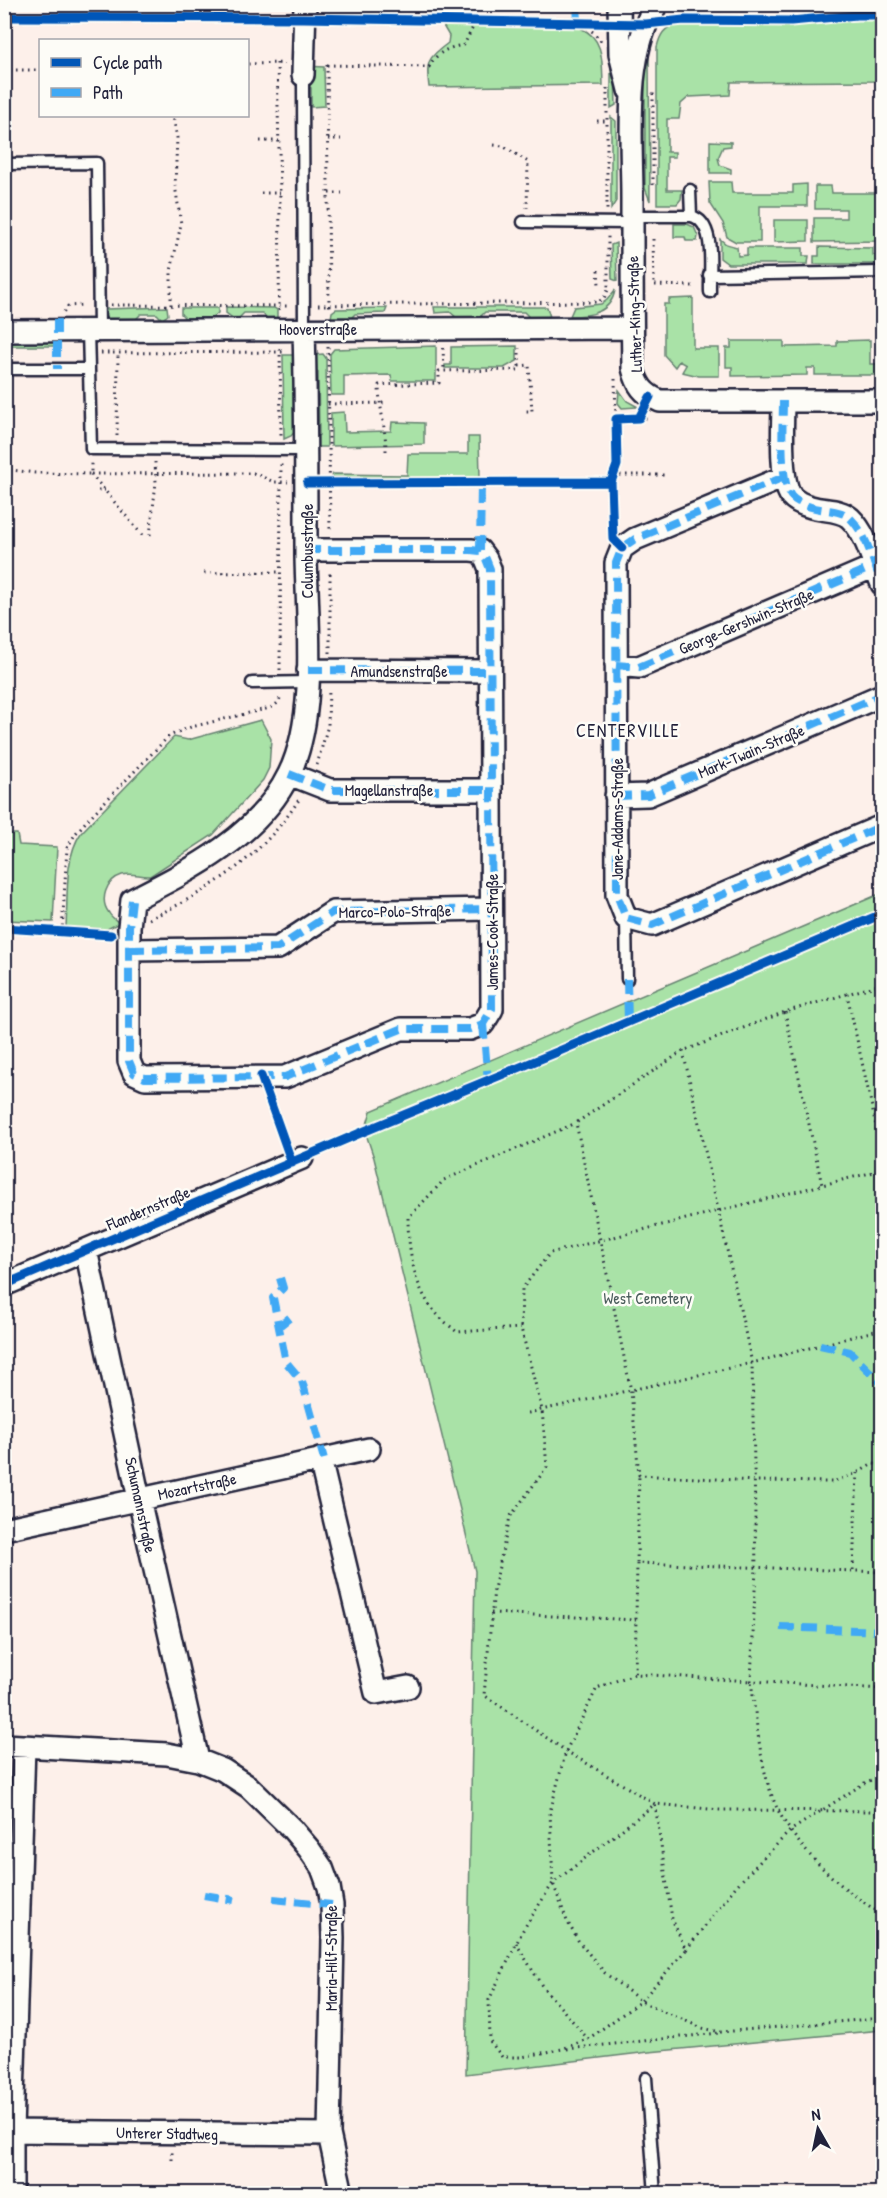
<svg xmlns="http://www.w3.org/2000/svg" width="887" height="2198" viewBox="0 0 887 2198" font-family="'Patrick Hand',sans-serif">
	<rect width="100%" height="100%" fill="#fdf0ea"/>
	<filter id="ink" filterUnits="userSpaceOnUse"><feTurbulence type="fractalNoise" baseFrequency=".0167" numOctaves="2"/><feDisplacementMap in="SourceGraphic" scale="12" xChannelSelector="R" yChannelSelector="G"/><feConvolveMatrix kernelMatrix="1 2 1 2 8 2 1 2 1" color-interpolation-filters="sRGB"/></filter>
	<g filter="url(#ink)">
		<!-- green -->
		<path fill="#a9e2a7" stroke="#668271" stroke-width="1.5" d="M854,18H882V81L731,82L730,95L689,97L681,104L679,119H667V152H675V157H667V190H682L681,199L677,204H657V47C660,35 664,27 677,25H791Z
			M442,24L580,28C605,38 602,63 603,85L429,87C426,61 427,59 448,43L449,36Z
			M650,44L649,55L650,201L645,188V70Z
			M611,57L615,76L616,105L611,108Z
			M305,66L324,67L325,106L311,107V88L305,87Z
			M611,117L616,121V201L611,209Z
			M710,141L731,142V146L723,147L718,158L720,165L731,169V173H710Z
			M709,182H731L732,193H793V185L807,184V206H760V242H736L727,237L723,223L710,203Z
			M815,186H831L832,193H882V241L814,242V218H846V209H815Z
			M774,220H808V241L774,242Z
			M674,224H687L694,227L698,236L697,241H686L685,237H674Z
			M720,239L726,244L737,247L738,256L747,255V248H803V256H809L808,264H728L720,258Z
			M616,243L617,281L612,279L611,245Z
			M819,247L873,248V255H881L882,247V264H814V256H819Z
			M615,290C611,313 590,316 570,316L574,307L601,304L607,300Z
			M693,298V348H719V376H699L682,372L686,365L679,361L675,367L664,355V304H669V299Z
			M167,307L168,315L162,319L157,314H141L135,320H109L105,316L106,309Z
			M226,307L274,308L277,310V319H268L262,313H244L238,319H234L226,313Z
			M434,307H547L550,317H529L524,312H485L480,317H456L450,312L435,313Z
			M181,308H218V313L211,319L187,320L181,314Z
			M387,308L385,313L355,314L350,319L331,318L332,312L336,309Z
			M53,339L54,346H5L4,340Z
			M870,340V364H879V375H815V368H807V375L732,376V367H726V348H731V341H784V347L837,346V341Z
			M436,346V381H392L391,375L344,376V395H331L330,354L334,349Z
			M517,346V361L504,368H445V365H451V347Z
			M323,354L326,358L327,447H314L313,436L319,435L318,372L313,368V355Z
			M283,355H296V430L291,436L284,439Z
			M619,390L627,401L638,407L622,408L618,403Z
			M344,412L345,432L391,431L392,422L424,423V444L331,446V413Z
			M468,437H479L480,477H332L333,474L407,475L408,454H468Z
			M261,720L271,739L269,768L263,780L213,835L150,876C141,877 132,872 122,875C106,880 99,900 109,913C111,917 116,920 119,923L107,929L66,927C68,897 64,858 81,833L174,737L188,740Z
			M5,834H17L19,845L57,847L53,922L5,920Z
			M882,893V2030L649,2052L466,2074L475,1571L374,1158L365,1131L371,1111Z
			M4,935H9L5,1029H4Z"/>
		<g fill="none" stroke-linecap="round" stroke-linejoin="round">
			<defs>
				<path id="lane" d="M303,84L304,329
					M4,164L97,163L99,330
					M690,190L691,216
					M632,216H691C717,222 709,270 710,292
					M523,222L631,223
					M709,275L882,272
					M88,330L91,449L306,450
					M4,369H89
					M252,683L307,682
					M626,918L627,979
					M646,2078L655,2194"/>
				<path id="street" d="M619,4L620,54L629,90
					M657,4C623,54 632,139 632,198C632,255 632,311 633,368C637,385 643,394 660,401H882
					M303,75L305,4
					M304,329C306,405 306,481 306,557C307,622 318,715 289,774C259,836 191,870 132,900L129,927V1061L134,1073L145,1078L285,1077L401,1029H470L483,1024L492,1009L490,569L486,559L480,551L471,550H306
					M4,331L632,328
					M783,401C783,423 779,479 791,496C796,502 804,505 811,507C824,511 840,509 850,518C867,534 873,563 882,584
					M784,477L635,539L622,548L616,563L617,895L626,918L652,925L882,826
					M616,665L639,667L875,566
					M308,670L490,671
					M289,774L330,790H491
					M616,796L648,795L882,695
					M130,950L278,948L333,912L491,909
					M86,1250L139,1499L198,1760
					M4,1285L302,1158
					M320,1459L376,1693L408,1687
					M4,1529L369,1449
					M4,1745L167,1754L198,1760L223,1770L249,1787L292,1829L309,1849L322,1868L329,1887L332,1905L333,1938L329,2134L342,2194
					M4,2131L329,2134
					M12,2194V2131L24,1746"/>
			</defs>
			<!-- lane casing -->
			<use href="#lane" stroke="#22223b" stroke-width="15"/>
			<!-- street casing -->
			<use href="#street" stroke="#22223b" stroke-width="26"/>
			<!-- path -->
			<path stroke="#22223b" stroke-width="3" stroke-dasharray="1.5 4.5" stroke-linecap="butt" d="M582,24L593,32L601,41
				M277,63L280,193L279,310
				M248,64L285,63
				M327,65L329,311
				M327,65L429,67C436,53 448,47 464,45L476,21
				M4,70H40
				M607,88V211
				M597,121H607
				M328,139H341
				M260,141H279
				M494,145L503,146L528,162L527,208
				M653,185V92
				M261,193H280
				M329,193H342
				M653,239L654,285
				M598,270L599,285
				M655,285L696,286
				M111,305L291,306
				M171,305V271L181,224L175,185L177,138L173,116
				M318,305L598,302L604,298L608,290V235
				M64,312L68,306L84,305
				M328,347L330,533
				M443,348L444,371
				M280,349L281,436
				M101,353L287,352
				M519,366L529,365L532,411H525
				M615,379L616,419
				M328,404L387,403
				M639,418H649
				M117,436L118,354
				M386,451C386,429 379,407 379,385L439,383V371L519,370V348
				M4,469L35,473L91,474V463
				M91,474L253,473L274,482H288
				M91,474L142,535
				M614,475H665
				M98,490H105
				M150,535L156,482L155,462
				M204,573L280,572
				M330,653V569
				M280,670L281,463
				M317,765L328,725L329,689
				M149,919C210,891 264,855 300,798
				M62,932L67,848L76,833L90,817L169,736L191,727L270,708C276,705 281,702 280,694
				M882,984L847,994L882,1153
				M847,994L785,1012L683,1051L752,1363L756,1568L751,1681L882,1689
				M785,1012L822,1185
				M683,1051L576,1123L631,1391L639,1475L755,1481L833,1482L857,1473L873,1464L882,1465
				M521,1328L457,1332C450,1326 442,1320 436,1313C414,1289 408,1249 408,1218L444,1180L576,1123
				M528,1413L752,1363L882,1329
				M637,1563L639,1475
				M853,1570L857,1473
				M882,1572L637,1563L635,1674L751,1681C757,1722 760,1775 779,1812C800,1852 843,1891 882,1914
				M491,1613L636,1620
				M634,1674L597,1688L566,1751L550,1812L553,1883L567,1921L579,1942L605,1973L641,2001L702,2028L721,2032L882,2018
				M882,1776L866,1782L790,1831L736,1886L686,1950L672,1919L655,1804L720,1810L882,1811
				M516,1943L542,1986L588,2039
				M686,1950L641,2001L588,2039L562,2049L522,2057H502L490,2041L489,2000L523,1930L553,1883L655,1804L566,1751L484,1695L494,1589L510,1517L547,1467L542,1410L521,1328L522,1289L550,1253L882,1170
				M567,2049L719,2033
				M172,2160V2151"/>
			<!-- lane -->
			<use href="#lane" stroke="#fdfcf7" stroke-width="10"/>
			<!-- street -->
			<use href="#street" stroke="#fdfcf7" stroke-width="21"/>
			<!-- quiet -->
			<path stroke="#3fa9f5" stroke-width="8" stroke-dasharray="15 8" stroke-linecap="butt" d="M577,4L578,22
				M57,319V369
				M783,401C783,423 779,479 791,496C796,502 804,505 811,507C824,511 840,509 850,518C867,534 873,563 882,584
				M784,477L635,539L622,548L616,563L617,895L626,918L652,925L882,826
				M480,551L481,484
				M616,665L639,667L875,566
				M308,670L490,671
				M289,774L330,790H491
				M616,796L648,795L882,695
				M132,900L129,927V1061L134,1073L145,1078L285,1077L401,1029H470L483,1024L492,1009L490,569L486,559L480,551L471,550H306
				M130,950L278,948L333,912L491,909
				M627,979L628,1023
				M483,1024L488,1081
				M280,1278L283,1288L273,1298L286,1362L302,1381L324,1459
				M278,1327L293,1315
				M820,1345L850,1352L882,1384
				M780,1627L882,1631
				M204,1895L234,1900
				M273,1899L332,1905"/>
			<defs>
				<path id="cycleway" d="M4,17L304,18L646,24L684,20L791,21L857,15H882
					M307,483L611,482
					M622,548L613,539L611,482L617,465L616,419L639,418L650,397
					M4,928L111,935
					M261,1076L292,1163
					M4,1285L365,1131L557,1052L882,914"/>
			</defs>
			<!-- cycleway casing -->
			<use href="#cycleway" stroke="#fdfcf7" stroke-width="13"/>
			<!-- cycleway -->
			<use href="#cycleway" stroke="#0057b8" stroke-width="9"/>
		</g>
	</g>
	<g text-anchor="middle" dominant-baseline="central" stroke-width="5" stroke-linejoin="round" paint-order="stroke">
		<!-- street labels -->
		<g font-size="16" fill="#22223b" stroke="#fdfcf7">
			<text transform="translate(634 314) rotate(-92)">Luther-King-Straße</text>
			<text x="318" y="329">Hooverstraße</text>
			<text transform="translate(307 551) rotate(-90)">Columbusstraße</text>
			<text transform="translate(746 621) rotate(-23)">George-Gershwin-Straße</text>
			<text x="399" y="671">Amundsenstraße</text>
			<text transform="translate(751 751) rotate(-23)">Mark-Twain-Straße</text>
			<text x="389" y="790">Magellanstraße</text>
			<text transform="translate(617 819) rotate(-90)">Jane-Addams-Straße</text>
			<text transform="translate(395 911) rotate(-1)">Marco-Polo-Straße</text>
			<text transform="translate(492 932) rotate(-90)">James-Cook-Straße</text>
			<text transform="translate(148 1208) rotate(-23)">Flandernstraße</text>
			<text transform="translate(197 1486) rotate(-12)">Mozartstraße</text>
			<text transform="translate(141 1505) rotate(78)">Schumannstraße</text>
			<text transform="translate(331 1958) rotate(-90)">Maria-Hilf-Straße</text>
			<text transform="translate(167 2133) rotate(1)">Unterer Stadtweg</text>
		</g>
		<!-- park labels -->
		<g font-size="16" fill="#4a5c5b" stroke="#fdfcf7">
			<text x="648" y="1298">West Cemetery</text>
		</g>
		<!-- neighbourhood labels -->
		<g font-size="18" letter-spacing="1.5" fill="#22223b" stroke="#fdfcf7">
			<text x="628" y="730">CENTERVILLE</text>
		</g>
	</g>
	<!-- margin -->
	<rect width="887" height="2198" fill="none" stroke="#fdfcf7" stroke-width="24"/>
	<rect x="12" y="12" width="863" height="2174" fill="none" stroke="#22223b" stroke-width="2" filter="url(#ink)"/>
	<!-- legend -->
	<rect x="39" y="39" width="210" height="78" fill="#fdfcf7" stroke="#a5a5ac" stroke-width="1.5"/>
	<rect x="51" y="58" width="30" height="9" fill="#0057b8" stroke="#a5a5ac" stroke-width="1.5"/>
	<text x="93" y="69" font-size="18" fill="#22223b">Cycle path</text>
	<rect x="51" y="88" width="30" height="9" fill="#3fa9f5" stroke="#a5a5ac" stroke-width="1.5"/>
	<text x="93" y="99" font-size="18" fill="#22223b">Path</text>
	<!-- north arrow -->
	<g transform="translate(818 2129) rotate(351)" stroke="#fdfcf7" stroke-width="4.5" paint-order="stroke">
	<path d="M0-4.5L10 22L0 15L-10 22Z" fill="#22223b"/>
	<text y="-9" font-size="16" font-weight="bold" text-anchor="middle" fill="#22223b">N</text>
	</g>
</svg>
